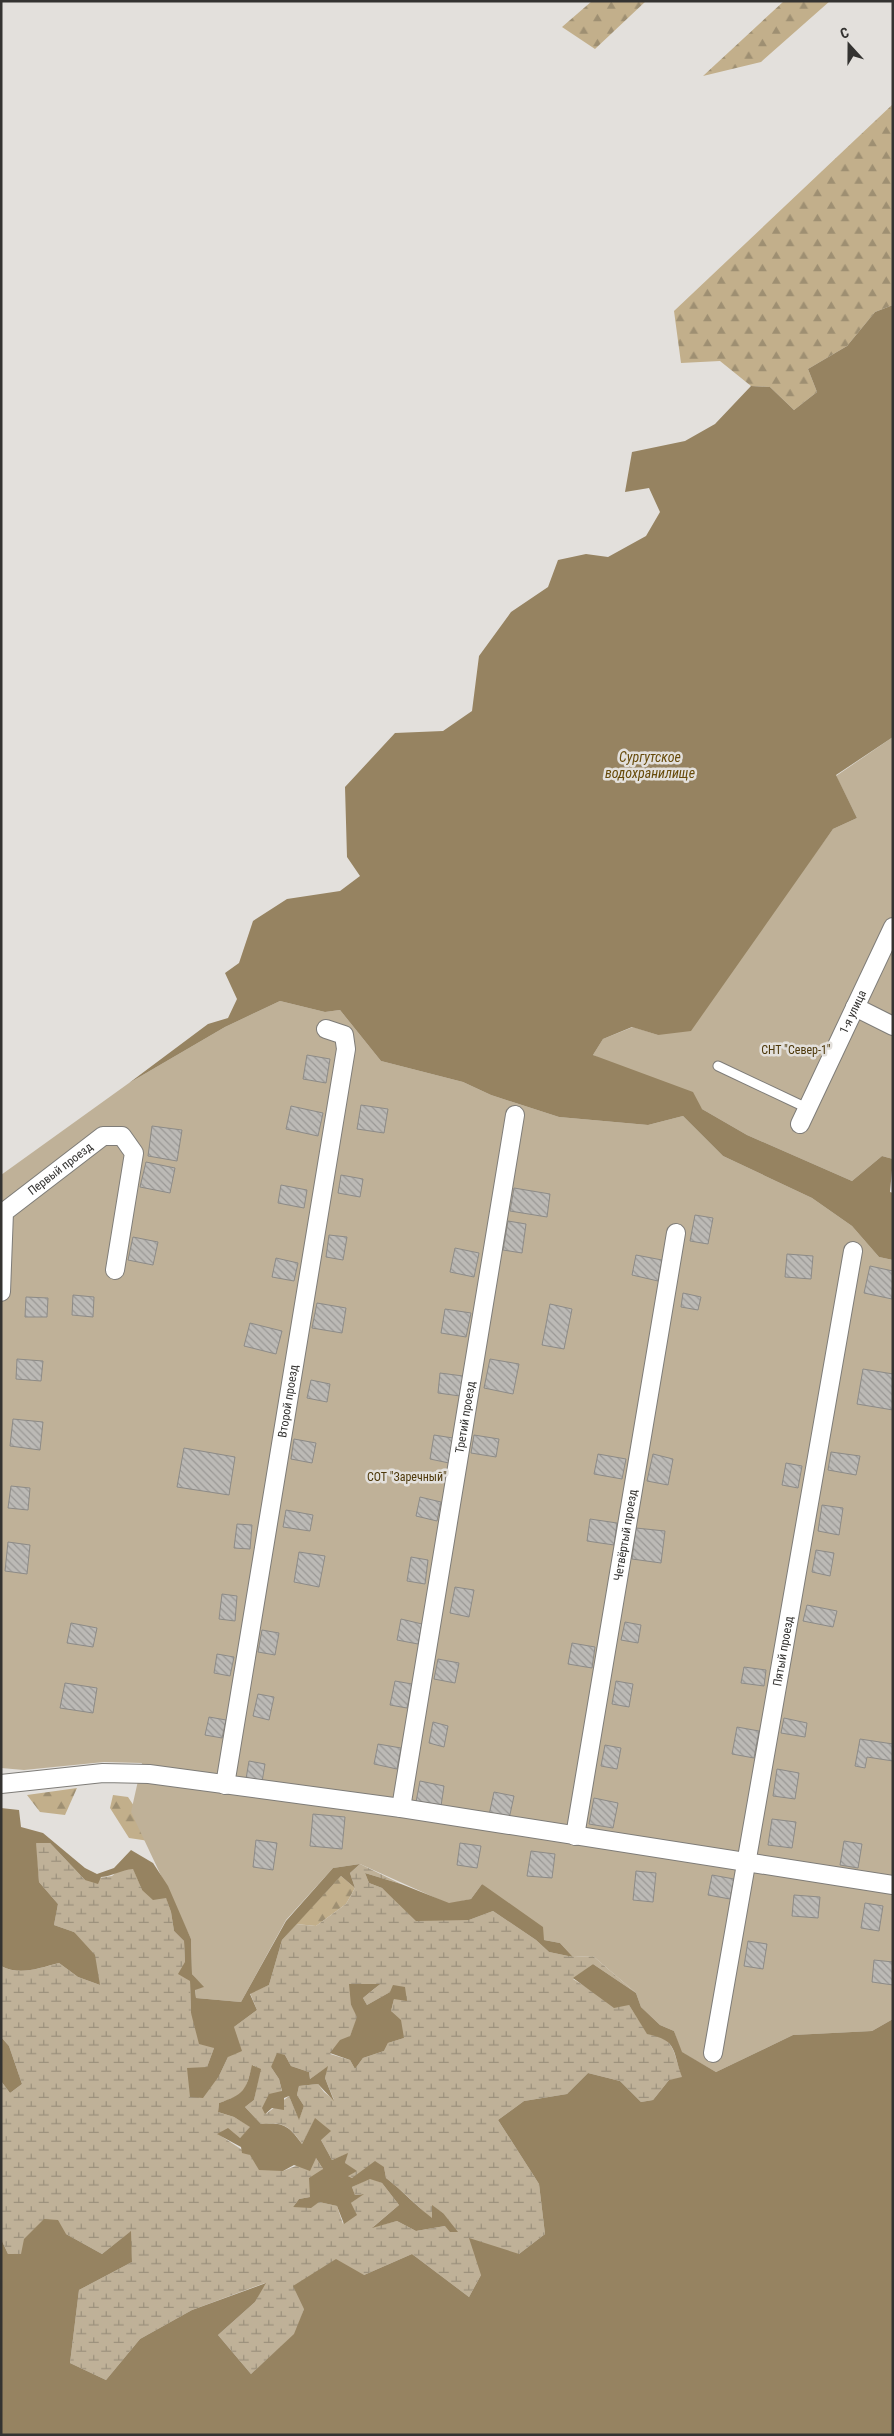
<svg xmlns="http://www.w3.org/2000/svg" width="894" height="2436" viewBox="0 0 894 2436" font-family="'Roboto Condensed',sans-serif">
	<defs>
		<pattern id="forest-firs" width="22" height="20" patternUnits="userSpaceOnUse" patternTransform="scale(1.25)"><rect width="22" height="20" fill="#c2af8b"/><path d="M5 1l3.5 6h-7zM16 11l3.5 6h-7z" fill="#9e8f72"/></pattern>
		<pattern id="wetland-marsh" width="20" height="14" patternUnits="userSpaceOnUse" patternTransform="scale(1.25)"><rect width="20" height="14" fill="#bfb198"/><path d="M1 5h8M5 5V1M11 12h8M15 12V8" fill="none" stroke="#9c917d"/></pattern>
		<pattern id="building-back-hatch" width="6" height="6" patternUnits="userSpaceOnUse" patternTransform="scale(1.25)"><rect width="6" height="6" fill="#bcbab6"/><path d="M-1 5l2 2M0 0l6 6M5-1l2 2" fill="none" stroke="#9a9895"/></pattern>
	</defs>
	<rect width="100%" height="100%" fill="#e3e0dc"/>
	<!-- forest -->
	<path fill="url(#forest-firs)" d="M592,1H646L595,49L562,27Z
		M784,1H830L761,62L703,76Z
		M893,104V305L875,312L847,346L808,369L817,392L794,410L770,387L751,386L720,361L681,363L674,311Z
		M77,1788L65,1815L40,1812L27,1795Z
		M113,1795L128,1797L140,1815L168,1886L149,1841L129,1838L110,1808Z
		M341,1876L355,1888L346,1904L316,1926L296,1924Z"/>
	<!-- wetland -->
	<path fill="url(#wetland-marsh)" fill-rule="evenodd" d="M35,1843H50L85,1880L112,1876L119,1870L133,1868L142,1890L166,1897L171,1912L174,1931L184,1941L185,1962L190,1981L191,2013L214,2048L207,2067L219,2076L228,2057L234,2027L257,2010L250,1993L269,1985L282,1940L296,1924L316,1926L346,1904L355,1888L350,1873L360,1864L401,1884L365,1873L369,1883L382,1888L393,1898L469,1920L493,1911L536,1940L549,1952L573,1957L593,1956L636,1993L593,1964L573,1979L594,1992L629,2005L647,2033C679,2041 671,2051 683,2078L669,2080L653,2100L641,2102L620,2081L588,2073L567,2094L524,2101L498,2120L539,2184L545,2234L519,2254L481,2275L469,2297L412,2254L364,2275L304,2309L295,2334L251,2374L218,2335L255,2302L265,2283L192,2310L140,2339L106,2380L70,2363L79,2290L132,2262L130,2232L102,2254L66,2234L21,2254H8L1,2239V2081L10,2093L22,2084L9,2046L1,2037V1966C19,1976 40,1968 59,1963L78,1977L100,1985L74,1932L54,1925L58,1904L39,1882ZM379,1985L363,1998L367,2005L390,1992L394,1999L391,2011L404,2038L388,2043L384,2051L363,2058L355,2069L350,2060L330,2054L350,2036L358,2017L351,2005ZM285,2055L291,2066L309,2072L310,2079L327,2067L325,2078L334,2100L324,2092L318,2084L299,2086L297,2095L304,2106L299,2119L289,2096L266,2114L282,2092L279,2079L271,2067ZM253,2065L260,2070L254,2100L245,2107L261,2124C283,2121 290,2126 302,2144L315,2119L321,2140L332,2160L347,2154L345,2163L348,2176L352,2178L384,2167L386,2178C403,2191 416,2205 432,2219V2206L443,2213L445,2226L416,2231L397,2221L373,2227L399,2205L382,2183L370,2178L352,2187L355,2195L363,2194L351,2203L343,2224L337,2206L319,2202L293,2207L299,2199L310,2197L323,2169L316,2158L283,2171L250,2155L218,2134L240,2138L251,2127L234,2117L218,2112L219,2103C249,2093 243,2092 253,2065Z"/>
	<!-- garden -->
	<path fill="#bfb198" d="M893,737V1159L882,1156L852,1181L747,1135L702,1109L593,1055L603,1039L633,1027L658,1035L796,880L833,829L857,818L836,776Z
		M280,1001L325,1012L340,1010L381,1061L463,1082L491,1095L559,1117L648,1125L683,1116L723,1156L812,1198L852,1226L879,1257L893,1260V2019L872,2031L793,2035L716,2072L681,2052L674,2031L660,2025L641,2007L636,1993L593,1956L573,1957L560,1943L544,1940L482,1884L471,1899L449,1904L360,1864L333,1868L286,1920L241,2002L196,1998L195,1989L203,1987L192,1974L191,1939L131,1812L142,1763L104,1762L24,1770L1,1768V1175L129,1083L225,1027Z"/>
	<!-- water -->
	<path fill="#968361" d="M893,305V737L836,775L857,818L833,829L691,1031L658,1035L632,1027L603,1039L593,1055L693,1092L702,1109L747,1135L852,1181L882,1156L893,1159L890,1192L893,1193V1260L879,1257L852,1226L812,1198L723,1156L683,1116L648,1125L559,1117L491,1095L463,1082L381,1061L340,1010L325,1012L280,1001L225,1027L129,1083L208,1024L228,1018L237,999L225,973L239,963L253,921L287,899L340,891L360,876L347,857L345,787L395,733L443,731L472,711L479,656L511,612L548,587L558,560L586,554L608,557L646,536L660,512L649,488L625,492L632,452L685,441L715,424L751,386L770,387L794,410L817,392L808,369L847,346L875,312Z
		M1,1808L19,1810L21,1827L43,1833L85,1868L97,1874L114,1868L131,1850L153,1863L168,1886L191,1939L192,1974L204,1987L195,1990L196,1998L241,2002L286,1921L333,1868L360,1864L350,1873L355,1888L341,1876L282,1940L269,1985L250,1994L257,2010L234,2027L242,2051L228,2057L219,2076L203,2098L190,2097L187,2068L207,2067L214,2048L199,2044L191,2013L190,1981L178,1974L185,1962L184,1941L174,1931L171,1912L166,1898L153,1900L142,1890L133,1869C121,1870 113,1876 101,1877L98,1884L85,1880L50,1843H36L39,1882L58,1904L54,1925L74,1932L95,1955L100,1985L78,1977L59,1963C39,1968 20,1976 1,1966Z
		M365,1873L401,1884L449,1903L471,1899L482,1884L543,1927L544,1940L560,1943L573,1957L549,1952L536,1940L493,1911L469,1920L416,1921L382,1888L369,1883Z
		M593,1964L636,1993L641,2007L660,2025L674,2031L682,2052L716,2072L793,2035L872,2031L893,2019V2435H1V2239L8,2254H21L24,2239L44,2219L58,2220L66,2234L102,2254L131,2231L132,2262L79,2290L70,2363L106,2380L140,2339L192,2310L266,2283L255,2302L218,2335L251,2374L294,2334L304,2309L293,2286L336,2259L364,2275L412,2254L469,2297L481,2275L469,2238L519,2254L545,2234L539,2184L498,2120L524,2101L567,2094L588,2073L620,2081L641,2102L653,2100L669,2080L682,2077C672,2051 679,2041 647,2034L629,2005L614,2008L573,1978Z
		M349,1984H380L363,1998L367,2005L390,1992L393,1985L405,1987L407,2001L394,1999L391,2011L401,2020L404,2038L388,2043L384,2051L363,2058L355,2069L350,2060L330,2053L340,2040L350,2036L357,2017L351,2005Z
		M1,2037L9,2046L22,2084L10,2093L1,2081Z
		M277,2053L285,2055L291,2066L309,2072L310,2079L328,2066L325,2078L334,2101L318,2084L299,2086L297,2095L304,2106L299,2120L289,2096L284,2098V2110L272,2108L265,2114L262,2108L269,2094L282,2091L279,2079L271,2067Z
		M252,2065L261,2069L254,2100L245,2107L261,2124C284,2122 289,2126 302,2144L315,2118L331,2131L321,2140L332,2160L348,2153L345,2163L357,2171L348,2176L352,2178L375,2161L384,2167L386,2178C403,2191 416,2206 432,2218V2205L443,2213L458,2232H450L445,2226L416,2231L397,2221L372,2228L399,2205L382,2183L370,2179L352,2187L355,2195L364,2194L351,2203L357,2215L344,2224L337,2206L319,2202L311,2208L293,2207L299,2199L310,2197L309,2178L323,2169L316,2158L310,2171L294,2165L283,2171L259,2170L250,2155L242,2153L241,2147L217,2134L228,2128L240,2138L250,2127L234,2117L218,2112L219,2103C244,2094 246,2091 252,2065Z"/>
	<!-- building -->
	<path fill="url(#building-back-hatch)" stroke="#8d8b87" d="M307,1055L330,1059L326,1083L303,1079Z
		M361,1105L388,1109L384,1133L357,1129Z
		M291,1106L323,1113L318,1136L286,1129Z
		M152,1126L182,1130L177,1161L148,1156Z
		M146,1162L175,1168L170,1193L140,1187Z
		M341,1175L363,1179L360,1197L338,1193Z
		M281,1185L307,1190L304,1208L278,1203Z
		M514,1188L550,1194L547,1217L510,1211Z
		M695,1215L713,1218L708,1244L690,1241Z
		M508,1221L526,1224L522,1253L503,1250Z
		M329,1235L347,1237L343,1260L326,1257Z
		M133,1237L158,1242L153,1265L128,1260Z
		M455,1248L479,1253L474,1277L450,1272Z
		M787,1254L813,1256L811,1279L785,1277Z
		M636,1255L662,1260L658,1281L632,1275Z
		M276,1258L298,1263L294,1281L272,1277Z
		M870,1266L893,1271L892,1299L864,1293Z
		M683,1293L701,1297L698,1310L681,1307Z
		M73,1295L94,1297L93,1317L72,1315Z
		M26,1297L48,1298L47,1317H25Z
		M317,1303L346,1308L342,1333L312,1328Z
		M550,1304L572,1309L564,1349L542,1345Z
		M445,1309L471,1313L466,1337L441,1333Z
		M250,1323L282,1331L276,1354L244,1346Z
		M17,1359L43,1361L41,1381L16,1379Z
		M490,1359L519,1364L513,1394L484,1388Z
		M863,1369L893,1374V1410L857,1404Z
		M440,1373L463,1376L460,1396L438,1393Z
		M311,1380L330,1384L327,1402L307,1398Z
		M13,1419L43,1422L40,1450L10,1446Z
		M434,1435L453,1438L449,1463L430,1459Z
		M474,1435L499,1439L496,1457L471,1453Z
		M294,1439L316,1443L312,1463L291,1459Z
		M184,1448L235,1457L229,1495L177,1487Z
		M831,1452L860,1456L856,1475L828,1470Z
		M598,1454L626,1459L622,1479L594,1474Z
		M653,1454L673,1459L668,1485L647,1481Z
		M786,1463L802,1466L798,1488L782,1485Z
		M11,1486L30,1488L28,1510L8,1508Z
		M420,1497L441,1502L437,1521L416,1516Z
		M822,1505L843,1508L839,1535L818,1531Z
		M286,1510L313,1515L310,1531L283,1527Z
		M590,1519L617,1523L614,1545L587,1541Z
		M237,1524L252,1525L250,1549L234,1548Z
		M636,1528L665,1531L661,1563L632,1559Z
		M8,1542L30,1545L27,1574L5,1571Z
		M816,1550L834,1553L830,1576L812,1572Z
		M299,1552L325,1556L319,1587L294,1582Z
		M411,1557L428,1560L425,1584L407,1581Z
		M455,1587L474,1590L469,1617L450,1613Z
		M222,1594L237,1596L235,1621L219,1619Z
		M807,1605L837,1611L833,1627L803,1621Z
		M401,1619L422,1624L418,1644L397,1640Z
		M625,1622L641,1625L638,1643L621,1640Z
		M71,1623L97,1628L93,1647L67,1643Z
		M262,1630L279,1633L275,1655L258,1652Z
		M572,1643L595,1647L592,1668L568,1664Z
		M217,1654L234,1657L230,1676L214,1673Z
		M438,1659L459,1663L455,1683L434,1679Z
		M744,1667L766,1670L764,1686L741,1683Z
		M395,1681L412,1684L407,1708L390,1705Z
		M616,1681L633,1684L629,1707L612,1704Z
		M65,1683L97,1688L93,1713L60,1708Z
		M258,1694L274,1697L269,1720L253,1716Z
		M209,1717L226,1720L222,1738L205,1735Z
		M784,1718L807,1723L805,1737L781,1733Z
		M433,1722L448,1726L444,1747L429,1743Z
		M737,1727L759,1731L754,1758L732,1754Z
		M860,1739L893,1744V1761L867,1757L865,1768L855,1766Z
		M378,1744L401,1748L397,1769L374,1764Z
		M605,1745L621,1748L617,1769L601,1766Z
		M249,1761L265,1764L262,1782L246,1779Z
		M777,1769L799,1773L795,1799L773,1796Z
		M420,1781L444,1786L441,1806L416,1802Z
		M494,1792L514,1796L509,1819L489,1815Z
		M594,1798L618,1803L613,1828L589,1824Z
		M313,1814L345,1817L342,1849L310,1846Z
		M772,1819L796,1822L792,1848L768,1845Z
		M256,1840L277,1843L273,1870L253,1867Z
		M844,1841L862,1844L858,1868L840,1865Z
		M460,1843L481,1846L477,1868L457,1865Z
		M531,1851L555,1854L552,1878L527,1876Z
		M636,1871L656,1873L653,1902L633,1900Z
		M712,1875L734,1879L730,1899L708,1895Z
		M794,1895L820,1897L818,1918L792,1916Z
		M865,1903L883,1906L879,1931L861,1928Z
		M748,1941L767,1944L763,1969L744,1966Z
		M874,1960L893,1962V1985L872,1982Z"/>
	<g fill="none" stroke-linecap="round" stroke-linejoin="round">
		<defs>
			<path id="lane" d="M718,1066L807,1108"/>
			<g id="street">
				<path d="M855,1007L893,1026"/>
				<path id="s1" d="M800,1124L893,927"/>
				<path id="s2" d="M1,1292L4,1212L103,1136H122L134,1153L115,1270"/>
				<path d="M1,1784L103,1773L149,1774L401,1808L893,1885"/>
				<path id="s3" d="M225,1785L346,1049L344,1035L326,1029"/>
				<path id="s4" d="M401,1808L515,1115"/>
				<path id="s5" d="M575,1836L676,1233"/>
				<path id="s6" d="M713,2053L853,1251"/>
			</g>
		</defs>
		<!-- lane casing -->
		<use href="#lane" stroke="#7e7c78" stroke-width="11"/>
		<!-- street casing -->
		<use href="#street" stroke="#7e7c78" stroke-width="20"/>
		<!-- lane -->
		<use href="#lane" stroke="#fff" stroke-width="9"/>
		<!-- street -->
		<use href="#street" stroke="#fff" stroke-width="18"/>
	</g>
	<g text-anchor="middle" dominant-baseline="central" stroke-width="5" stroke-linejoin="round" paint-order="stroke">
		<!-- street labels -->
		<g font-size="12" fill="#343331" stroke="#e3e0dc">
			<text stroke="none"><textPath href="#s1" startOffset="124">1-я улица</textPath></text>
			<text stroke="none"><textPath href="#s2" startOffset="151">Первый проезд</textPath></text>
			<text stroke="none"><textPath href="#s3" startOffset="389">Второй проезд</textPath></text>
			<text stroke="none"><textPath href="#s4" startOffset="396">Третий проезд</textPath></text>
			<text stroke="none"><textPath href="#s5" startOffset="305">Четвёртый проезд</textPath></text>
			<text stroke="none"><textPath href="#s6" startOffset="408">Пятый проезд</textPath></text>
		</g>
		<!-- park labels -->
		<g font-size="12" fill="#4d380a" stroke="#e3e0dc">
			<text x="796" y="1050">СНТ "Север-1"</text>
			<text x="407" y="1477">СОТ "Заречный"</text>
		</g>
		<!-- water labels -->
		<g font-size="14" font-style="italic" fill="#664a0a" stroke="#e3e0dc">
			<text x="650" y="757">Сургутское<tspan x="650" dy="16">водохранилище</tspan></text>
		</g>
	</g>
	<!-- border -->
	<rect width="894" height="2436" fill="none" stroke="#343331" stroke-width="5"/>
	<!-- north arrow -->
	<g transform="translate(849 45) rotate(339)" stroke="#e3e0dc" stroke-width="4" paint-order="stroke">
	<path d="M0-4L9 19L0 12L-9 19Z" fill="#343331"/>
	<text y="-8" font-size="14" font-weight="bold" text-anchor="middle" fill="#343331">С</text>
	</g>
</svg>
